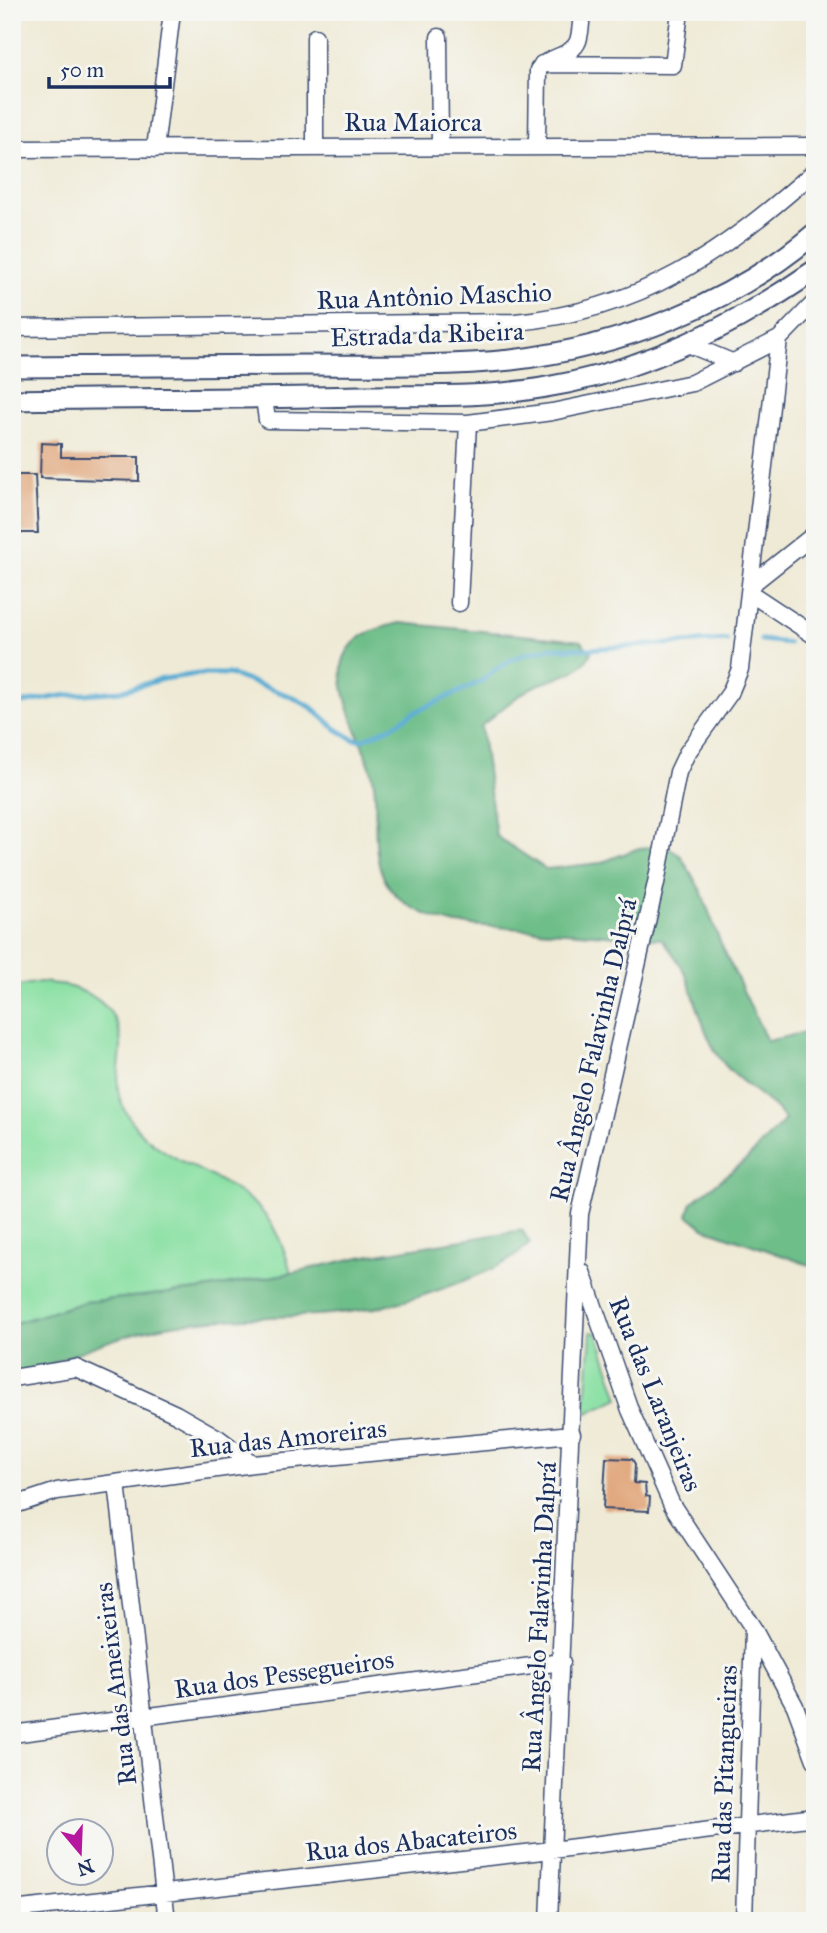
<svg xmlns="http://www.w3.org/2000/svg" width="827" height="1933" viewBox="0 0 827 1933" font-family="'IM FELL Great Primer',serif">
	<rect width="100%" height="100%" fill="#f6f6f2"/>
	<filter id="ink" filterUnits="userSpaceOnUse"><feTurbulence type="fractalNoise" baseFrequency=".0143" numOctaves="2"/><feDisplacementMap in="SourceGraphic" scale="14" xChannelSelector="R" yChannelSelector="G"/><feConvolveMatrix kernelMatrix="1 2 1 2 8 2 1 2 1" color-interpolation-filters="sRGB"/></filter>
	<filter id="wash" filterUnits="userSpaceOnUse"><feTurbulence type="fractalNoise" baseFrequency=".00686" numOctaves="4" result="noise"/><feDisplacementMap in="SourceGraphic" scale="28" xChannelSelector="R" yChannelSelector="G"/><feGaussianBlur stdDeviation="1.57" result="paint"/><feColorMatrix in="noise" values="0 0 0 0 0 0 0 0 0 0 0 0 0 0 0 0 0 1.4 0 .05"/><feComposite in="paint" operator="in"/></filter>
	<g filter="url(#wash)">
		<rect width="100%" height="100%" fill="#efead5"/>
		<!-- green -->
		<path fill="#89e0a3" stroke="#528880" stroke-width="2" d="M40,982C79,985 120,1000 121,1046C121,1060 117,1075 118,1089C119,1103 128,1116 136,1127C149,1143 168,1154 187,1164C246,1194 274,1205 291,1273L199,1290L85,1302L12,1324V987Z
			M591,1332L597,1333L619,1398L585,1414Z"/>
		<!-- forest -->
		<path fill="#6ebe89" stroke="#447674" stroke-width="2" d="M400,623L581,641L591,653C578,679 548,677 526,691C510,701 496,714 481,726L496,836L546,869L600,863L639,848L665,846L681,856L701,891L721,944L767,1041L815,1030V1267L704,1228L688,1215L692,1202L746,1160L785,1120C769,1097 743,1086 725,1065C704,1040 698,1004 686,975C680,962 670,950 662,939L456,924C427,917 396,905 383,876C369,844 381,804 371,770C363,742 333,686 344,658C353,634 378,628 400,623Z
			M522,1230L530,1243C511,1263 487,1272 461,1282C431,1293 401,1304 369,1309C306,1320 241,1314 178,1324C118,1333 67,1357 12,1380V1324L85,1302L199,1290L291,1273L360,1257Z"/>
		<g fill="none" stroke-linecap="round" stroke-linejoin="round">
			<!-- stream -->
			<path stroke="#58acd3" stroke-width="5" d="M761,640L788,643
				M12,705L61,696L120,691L163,679L198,674H229L290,696L311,707L336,729L353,739L362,740L393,726L413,713L480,682L505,663L525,654L550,648L589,649L727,640"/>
		</g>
		<g id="blocks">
			<!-- building -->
			<path fill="#e1a97f" d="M41,443L61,444V457H139V481L40,478Z
				M12,475H35L38,533H12Z
				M606,1458L632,1459L635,1464L634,1483L645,1484L646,1496L650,1497L649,1511L603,1509Z"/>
		</g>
	</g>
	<g filter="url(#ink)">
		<use href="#blocks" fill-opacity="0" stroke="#3b4b70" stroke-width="2"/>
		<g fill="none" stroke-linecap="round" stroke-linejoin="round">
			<defs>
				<path id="minor" d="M315,37V147
					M439,37L440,146
					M542,64L673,65L680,12
					M537,146L538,70C547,56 572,57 578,41C581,32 581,21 582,12
					M12,149L815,146
					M155,149L172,12
					M12,328L515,322C641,311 722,253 815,171
					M688,344L734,363
					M264,398L267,420L468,423L552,412L692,383L779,339L815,302
					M752,584L815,534
					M750,593L815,636
					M459,603L468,423
					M582,1272L630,1410L672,1505L753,1628L795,1706L815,1760
					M12,1378L76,1368L176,1414L218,1438L253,1464
					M117,1483L167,1921
					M12,1506L57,1491L253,1464L572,1434
					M12,1734L562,1662
					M12,1910L552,1850L815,1817
					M549,1921L580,1214L656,883L678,772L687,753L730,693L740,669L779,339
					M744,1921L753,1629"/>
				<path id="major" d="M12,367C109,366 207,366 304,365C372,365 443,367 511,360C620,347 731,305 815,233
					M12,400C129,398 245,399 361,396C421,395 482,398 541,388C641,372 732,328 815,270"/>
			</defs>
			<!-- minor casing -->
			<use href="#minor" stroke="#3b4b70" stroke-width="19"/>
			<!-- major casing -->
			<use href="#major" stroke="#3b4b70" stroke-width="23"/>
			<!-- minor -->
			<use href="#minor" stroke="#fff" stroke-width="16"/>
			<!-- major -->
			<use href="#major" stroke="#fff" stroke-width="19"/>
		</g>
	</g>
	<g text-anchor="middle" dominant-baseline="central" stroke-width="6" stroke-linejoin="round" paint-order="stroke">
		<!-- street labels -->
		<g font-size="26" fill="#1b2f5e" stroke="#f6f6f2">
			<text x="413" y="122">Rua Maiorca</text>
			<text transform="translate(434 296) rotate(-2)">Rua Antônio Maschio</text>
			<text transform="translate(427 334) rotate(-2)">Estrada da Ribeira</text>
			<text transform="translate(593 1050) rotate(-77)">Rua Ângelo Falavinha Dalprá</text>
			<text transform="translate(656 1394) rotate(68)">Rua das Laranjeiras</text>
			<text transform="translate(288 1438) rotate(-6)">Rua das Amoreiras</text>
			<text transform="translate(539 1617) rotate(-87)">Rua Ângelo Falavinha Dalprá</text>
			<text transform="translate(284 1674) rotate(-8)">Rua dos Pessegueiros</text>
			<text transform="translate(115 1684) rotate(-97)">Rua das Ameixeiras</text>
			<text transform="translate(724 1774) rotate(-88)">Rua das Pitangueiras</text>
			<text transform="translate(411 1841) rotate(-6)">Rua dos Abacateiros</text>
		</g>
	</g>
	<!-- margin -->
	<rect width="827" height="1933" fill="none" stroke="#f6f6f2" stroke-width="42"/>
	<!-- north arrow -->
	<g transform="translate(80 1852) rotate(161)"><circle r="33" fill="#f6f6f2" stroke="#9ea6b7" stroke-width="2"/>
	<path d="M0-5L12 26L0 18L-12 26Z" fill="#b5179e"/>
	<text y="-10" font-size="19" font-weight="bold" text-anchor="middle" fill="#1b2f5e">N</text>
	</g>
	<!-- scale -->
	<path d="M49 77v10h121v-10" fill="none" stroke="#1b2f5e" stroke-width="3.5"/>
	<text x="60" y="77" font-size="21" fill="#1b2f5e" stroke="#f6f6f2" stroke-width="5" paint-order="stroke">50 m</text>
</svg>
